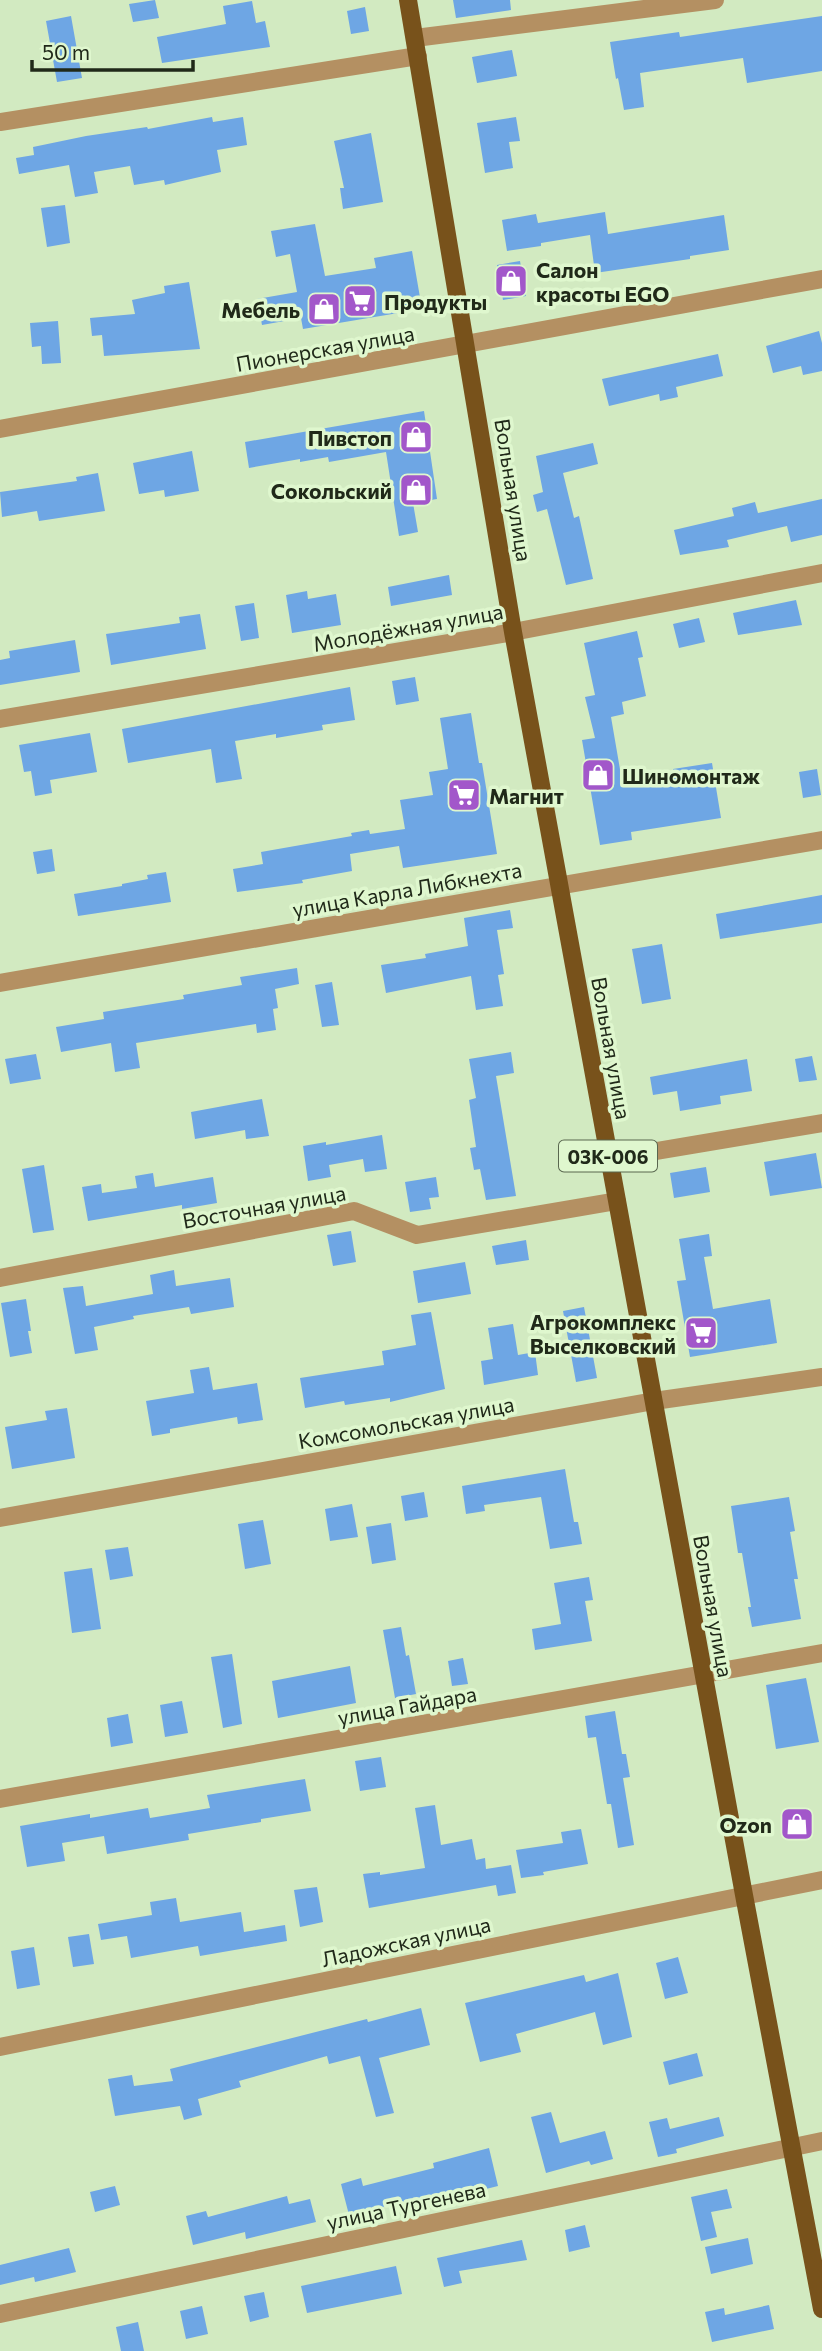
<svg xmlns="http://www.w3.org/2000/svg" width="822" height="2351" viewBox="0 0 822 2351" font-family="Commissioner,sans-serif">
	<rect width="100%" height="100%" fill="#d2eac1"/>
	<!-- building -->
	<path fill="#6ea6e4" d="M155,0L159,18L133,22L129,4Z
		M453,0H510L511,10L456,18Z
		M252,1L256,23L265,21L270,47L162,63L157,37L226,24L223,6Z
		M365,7L369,31L351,34L347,11Z
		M71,16L82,78L57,82L46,21Z
		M822,16V71L747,83L743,58L640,73L644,107L624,110L618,78L616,79L610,42L679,32L680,37Z
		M512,50L517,76L477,83L472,57Z
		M212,117L213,122L243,117L247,145L217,150L221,172L165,185L164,180L134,185L130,166L94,172L98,193L75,197L69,165L19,174L16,158L34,155L33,147L86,136L147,127L148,129Z
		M516,117L520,141L509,142L513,168L485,173L477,123Z
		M371,133L383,202L343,209L340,188H344L334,141Z
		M65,205L70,243L47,247L41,208Z
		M605,212L608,234L724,215L729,250L690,256V259L595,273L590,235L541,243V246L507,251L502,220L536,214L538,223Z
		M315,224L325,276L376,268L374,258L412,251L422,309L303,329L301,318L262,325L257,299L297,292L290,254L276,257L271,231Z
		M520,261L526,296L503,300L497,265Z
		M189,282L200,349L104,356L102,335L92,336L90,318L135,314L132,300L165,293L164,286Z
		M58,321L61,363L42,364L41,346L32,347L30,323Z
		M819,331L822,343V371L803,375L801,366L773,373L766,346Z
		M718,354L723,376L676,387L678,397L660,401L659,394L609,406L602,379Z
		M424,411L437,499L413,503L418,532L399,536L386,452L329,462L328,457L300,462V459L249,468L245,442Z
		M593,443L598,464L563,473L574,518L579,516L593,579L566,585L547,509L537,512L533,495L543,492L536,456Z
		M192,451L199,491L165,497L164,490L139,494L133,463Z
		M98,473L105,511L39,521L37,511L2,517L0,492L77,481L76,477Z
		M822,499V535L791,542L787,526L727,540L729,547L680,555L674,530L734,516L732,508L755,502L758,513Z
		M449,575L452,595L391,606L388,587Z
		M307,591L308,599L336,594L341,625L292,633L286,595Z
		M796,600L802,625L738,635L733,613Z
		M254,603L259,638L241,641L235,606Z
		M200,614L206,649L111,665L106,634L180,623L179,617Z
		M699,618L705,642L679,648L673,624Z
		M637,631L643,657L638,658L646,696L622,702L624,714L611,717L622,781L673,773V769L712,763L721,818L631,832L632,840L600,845L582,740L595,738L585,697L595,695L584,643Z
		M75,640L80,672L0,685V660L10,658L9,651Z
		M415,677L419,701L396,705L392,681Z
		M350,687L355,720L322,725L323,730L276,738V734L235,741L242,779L216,783L211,749L128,763L122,729Z
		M471,713L479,763H482L497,854L403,868L399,846L350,854L352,871L302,880L303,883L237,892L233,869L263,864L261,852L352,836L351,833L369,830L370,834L405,829L400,800L433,795L429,772L448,769L440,718Z
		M90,733L97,772L50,780L52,793L35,796L31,771L24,772L19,745Z
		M817,769L821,795L803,798L799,772Z
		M52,849L55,871L37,874L33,852Z
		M166,872L171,902L78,916L74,894L122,886V884L148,879L147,875Z
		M822,895V923L720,939L716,914Z
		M510,910L513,928L497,930L504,974L498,975L503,1006L476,1010L471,976L386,993L381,965L426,958L425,954L468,946L464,918Z
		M662,944L671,999L642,1004L632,949Z
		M297,968L299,984L275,989L278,1008L273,1009L276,1030L257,1033L256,1024L136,1043L140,1068L115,1072L111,1043L61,1052L56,1027L104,1019L103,1012L184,999L183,995L242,985L240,977Z
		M332,982L339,1025L322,1027L315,985Z
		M511,1052L514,1073L496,1076L516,1196L486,1200L480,1169L474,1170L470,1148L476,1147L469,1100L476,1098L469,1059Z
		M36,1054L41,1079L10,1084L5,1059Z
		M812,1056L817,1080L799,1082L795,1059Z
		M747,1059L752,1091L720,1096L721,1104L680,1111L677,1091L653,1095L650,1077Z
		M262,1099L269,1136L246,1139L245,1130L195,1139L191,1112Z
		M382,1135L387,1169L365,1172L363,1159L329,1165L331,1177L308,1181L303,1146L326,1142V1145Z
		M816,1153L822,1188L770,1196L764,1162Z
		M44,1165L54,1230L33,1233L22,1169Z
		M706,1167L710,1192L674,1198L670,1173Z
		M153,1173L155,1187L213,1177L217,1203L182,1209V1205L88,1221L82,1187L101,1184L102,1193L137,1188L135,1176Z
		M436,1177L439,1197L429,1198L431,1209L410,1212L405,1182Z
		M351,1231L356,1262L333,1266L327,1235Z
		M709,1234L712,1256L704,1257L713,1309L770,1299L777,1343L690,1357L677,1281L686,1280L679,1239Z
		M526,1240L529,1260L496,1265L492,1246Z
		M465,1262L471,1294L418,1303L413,1271Z
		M174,1270L176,1286L230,1278L234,1307L191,1314L189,1307L133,1316L134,1319L94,1327L98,1350L75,1354L63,1288L83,1286L86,1306L153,1294L150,1275Z
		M26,1299L31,1331H28L32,1353L10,1357L1,1303Z
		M584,1307L597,1378L576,1382L563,1311Z
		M431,1312L445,1389L390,1402V1398L345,1405L344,1401L305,1408L300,1378L384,1365L382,1351L416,1345L411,1315Z
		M513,1324L518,1355L535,1352L538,1375L484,1385L481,1361L493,1359L488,1328Z
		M209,1367L213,1390L257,1383L263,1420L238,1424L237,1417L170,1429V1433L152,1436L146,1401L194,1393L190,1370Z
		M67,1408L75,1458L12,1469L5,1427L47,1420L45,1411Z
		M565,1469L574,1522H578L582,1544L550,1549L541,1497L484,1505L485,1511L466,1514L462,1486Z
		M424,1492L428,1517L405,1521L401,1496Z
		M789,1497L795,1531L790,1532L798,1579H794L801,1619L752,1627L748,1607H751L742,1553H738L731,1506Z
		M352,1504L358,1537L330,1541L325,1509Z
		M263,1520L271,1564L245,1569L238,1524Z
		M391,1523L396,1560L372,1564L366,1527Z
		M128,1547L133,1576L110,1580L105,1550Z
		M92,1568L101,1629L72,1633L64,1572Z
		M589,1577L593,1600L585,1601L592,1641L535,1650L532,1629L561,1624L554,1583Z
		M401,1627L406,1656L409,1655L416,1694L395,1698L383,1630Z
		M232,1654L242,1724L223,1728L211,1657Z
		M463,1658L468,1684L452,1686L448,1661Z
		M350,1666L356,1703L278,1718L272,1681Z
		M806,1678L819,1742L776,1749L766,1685Z
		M182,1701L188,1733L165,1737L160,1705Z
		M615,1711L622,1754H626L630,1777L623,1778L634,1845L618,1848L611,1804H607L596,1737L588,1738L585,1716Z
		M128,1714L133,1743L111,1747L107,1718Z
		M381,1757L386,1787L360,1791L355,1761Z
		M305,1779L311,1811L261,1819V1822L188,1834L189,1840L107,1854L104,1836L62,1843L65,1861L27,1867L20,1826L90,1814V1818L148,1808L150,1818L210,1808L207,1795Z
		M435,1805L441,1845L472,1839L476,1860L485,1858L486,1869L511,1865L516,1893L498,1896L496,1885L369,1908L363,1874L380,1872V1875L425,1868L415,1808Z
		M581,1829L588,1864L543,1872L544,1875L521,1878L516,1850L563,1843L561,1832Z
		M317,1887L323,1922L300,1927L294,1890Z
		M176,1898L180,1922L241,1912L244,1932L285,1925L287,1941L200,1956L198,1946L131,1958L127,1936L101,1940L98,1924L152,1915L150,1902Z
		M89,1934L94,1964L73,1967L68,1937Z
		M34,1947L40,1985L17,1989L11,1951Z
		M678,1957L688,1993L665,1999L656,1963Z
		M618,1973L632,2037L603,2045L595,2012L516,2034L521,2052L480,2062L465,2003L584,1975L586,1982Z
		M421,2008L430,2045L379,2058L394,2113L376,2117L360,2056L329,2064L327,2056L239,2081L241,2087L198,2099L202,2115L184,2120L180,2106L115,2116L108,2079L132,2075L134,2086L173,2081L170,2069L367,2019L368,2022Z
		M697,2053L703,2076L669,2085L663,2062Z
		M551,2112L560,2143L605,2131L613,2159L591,2165L589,2161L546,2173L531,2117Z
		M719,2117L724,2136L676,2149L677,2153L658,2157L649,2122L667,2118L670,2129Z
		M489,2148L498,2186L482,2190L481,2186L442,2196L441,2193L349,2215L341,2184L361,2178L363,2186L434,2168L433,2163Z
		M115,2186L120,2205L95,2212L90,2192Z
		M727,2189L732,2208L711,2212L717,2237L701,2241L691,2197Z
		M287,2196L289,2204L310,2199L316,2222L246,2239L245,2232L193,2245L186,2216L206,2211L208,2217Z
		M585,2225L590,2247L569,2252L565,2230Z
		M748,2238L753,2264L711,2274L705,2247Z
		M522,2240L527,2260L459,2271L462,2283L444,2287L437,2258Z
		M69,2248L76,2272L35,2282L34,2277L0,2285V2265Z
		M396,2266L402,2294L307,2313L301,2286Z
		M264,2292L269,2317L250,2322L244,2296Z
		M769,2305L774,2329L712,2342L705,2312L724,2308L725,2315Z
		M202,2306L208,2334L186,2339L180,2311Z
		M138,2322L144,2351H121L116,2327Z"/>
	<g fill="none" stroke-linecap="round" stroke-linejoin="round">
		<!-- minor -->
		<path stroke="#b49062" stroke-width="18" d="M415,38L715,0
			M0,122L418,56
			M0,719L513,632L822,573
			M0,983L822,840
			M609,1159L822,1123
			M0,1278L354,1211L417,1235L617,1201
			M654,1401L822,1377
			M0,1799L822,1653
			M0,2047L822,1880
			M0,2314L822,2141"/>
		<!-- tertiary -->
		<path stroke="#b49062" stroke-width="18" d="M0,429L822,279
			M0,1518L654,1401"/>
		<!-- primary -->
		<path stroke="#78521b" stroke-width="18" d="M408,0L513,632L744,1895L822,2309"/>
	</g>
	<!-- icons -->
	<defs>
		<symbol id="shop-square" viewBox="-11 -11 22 22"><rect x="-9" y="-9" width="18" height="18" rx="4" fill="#a257ca" stroke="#dff7ce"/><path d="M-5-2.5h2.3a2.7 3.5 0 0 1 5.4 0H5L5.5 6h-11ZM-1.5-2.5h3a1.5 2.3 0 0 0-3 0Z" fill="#fff"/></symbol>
		<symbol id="supermarket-square" viewBox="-11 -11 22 22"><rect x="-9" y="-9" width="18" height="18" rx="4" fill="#a257ca" stroke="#dff7ce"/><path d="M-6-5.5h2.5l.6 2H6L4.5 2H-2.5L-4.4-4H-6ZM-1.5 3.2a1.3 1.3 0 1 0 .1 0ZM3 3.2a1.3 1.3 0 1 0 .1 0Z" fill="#fff"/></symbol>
	</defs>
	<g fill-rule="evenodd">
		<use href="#shop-square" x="492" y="262" width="38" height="38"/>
		<use href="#supermarket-square" x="341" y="282" width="38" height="38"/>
		<use href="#shop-square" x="305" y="290" width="38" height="38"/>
		<use href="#shop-square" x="397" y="418" width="38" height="38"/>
		<use href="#shop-square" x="397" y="471" width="38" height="38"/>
		<use href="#shop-square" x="579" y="756" width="38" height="38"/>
		<use href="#supermarket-square" x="445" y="776" width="38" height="38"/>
		<use href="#supermarket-square" x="682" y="1314" width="38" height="38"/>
		<use href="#shop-square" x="778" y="1805" width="38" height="38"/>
	</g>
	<g text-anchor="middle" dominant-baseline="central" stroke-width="7" stroke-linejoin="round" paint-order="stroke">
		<!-- shield labels -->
		<rect fill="#dff7ce" stroke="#59674f" stroke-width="2" x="559" y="1140.5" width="98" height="31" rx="5"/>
		<g font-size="19" font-weight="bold" fill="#202919">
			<text x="608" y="1156">03К-006</text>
		</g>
		<!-- poi labels -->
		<g font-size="21" font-weight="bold" fill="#202919" stroke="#dff7ce" text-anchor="end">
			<text x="536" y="269" text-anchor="start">Салон<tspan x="536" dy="24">красоты EGO</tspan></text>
			<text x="384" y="301" text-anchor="start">Продукты</text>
			<text x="300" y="309">Мебель</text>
			<text x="392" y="437">Пивстоп</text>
			<text x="392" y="490">Сокольский</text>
			<text x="622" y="775" text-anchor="start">Шиномонтаж</text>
			<text x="489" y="795" text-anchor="start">Магнит</text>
			<text x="676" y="1321">Агрокомплекс<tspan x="676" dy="24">Выселковский</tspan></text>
			<text x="772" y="1824">Ozon</text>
		</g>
		<!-- street labels -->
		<g font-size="21" fill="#202919" stroke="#dff7ce">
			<text transform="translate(325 348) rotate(-10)">Пионерская улица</text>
			<text transform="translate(514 490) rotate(81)">Вольная улица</text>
			<text transform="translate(408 627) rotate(-10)">Молодёжная улица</text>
			<text transform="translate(407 889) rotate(-10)">улица Карла Либкнехта</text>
			<text transform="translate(612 1048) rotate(80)">Вольная улица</text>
			<text transform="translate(264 1206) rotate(-10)">Восточная улица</text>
			<text transform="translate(406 1422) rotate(-10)">Комсомольская улица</text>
			<text transform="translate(714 1606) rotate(80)">Вольная улица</text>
			<text transform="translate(407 1705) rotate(-10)">улица Гайдара</text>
			<text transform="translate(406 1941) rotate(-12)">Ладожская улица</text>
			<text transform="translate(406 2205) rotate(-12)">улица Тургенева</text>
		</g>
	</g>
	<!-- scale -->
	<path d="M32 60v10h161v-10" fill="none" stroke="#202919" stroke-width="3.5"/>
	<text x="42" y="60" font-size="21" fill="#202919" stroke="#dff7ce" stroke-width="5" paint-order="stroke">50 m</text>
</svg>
